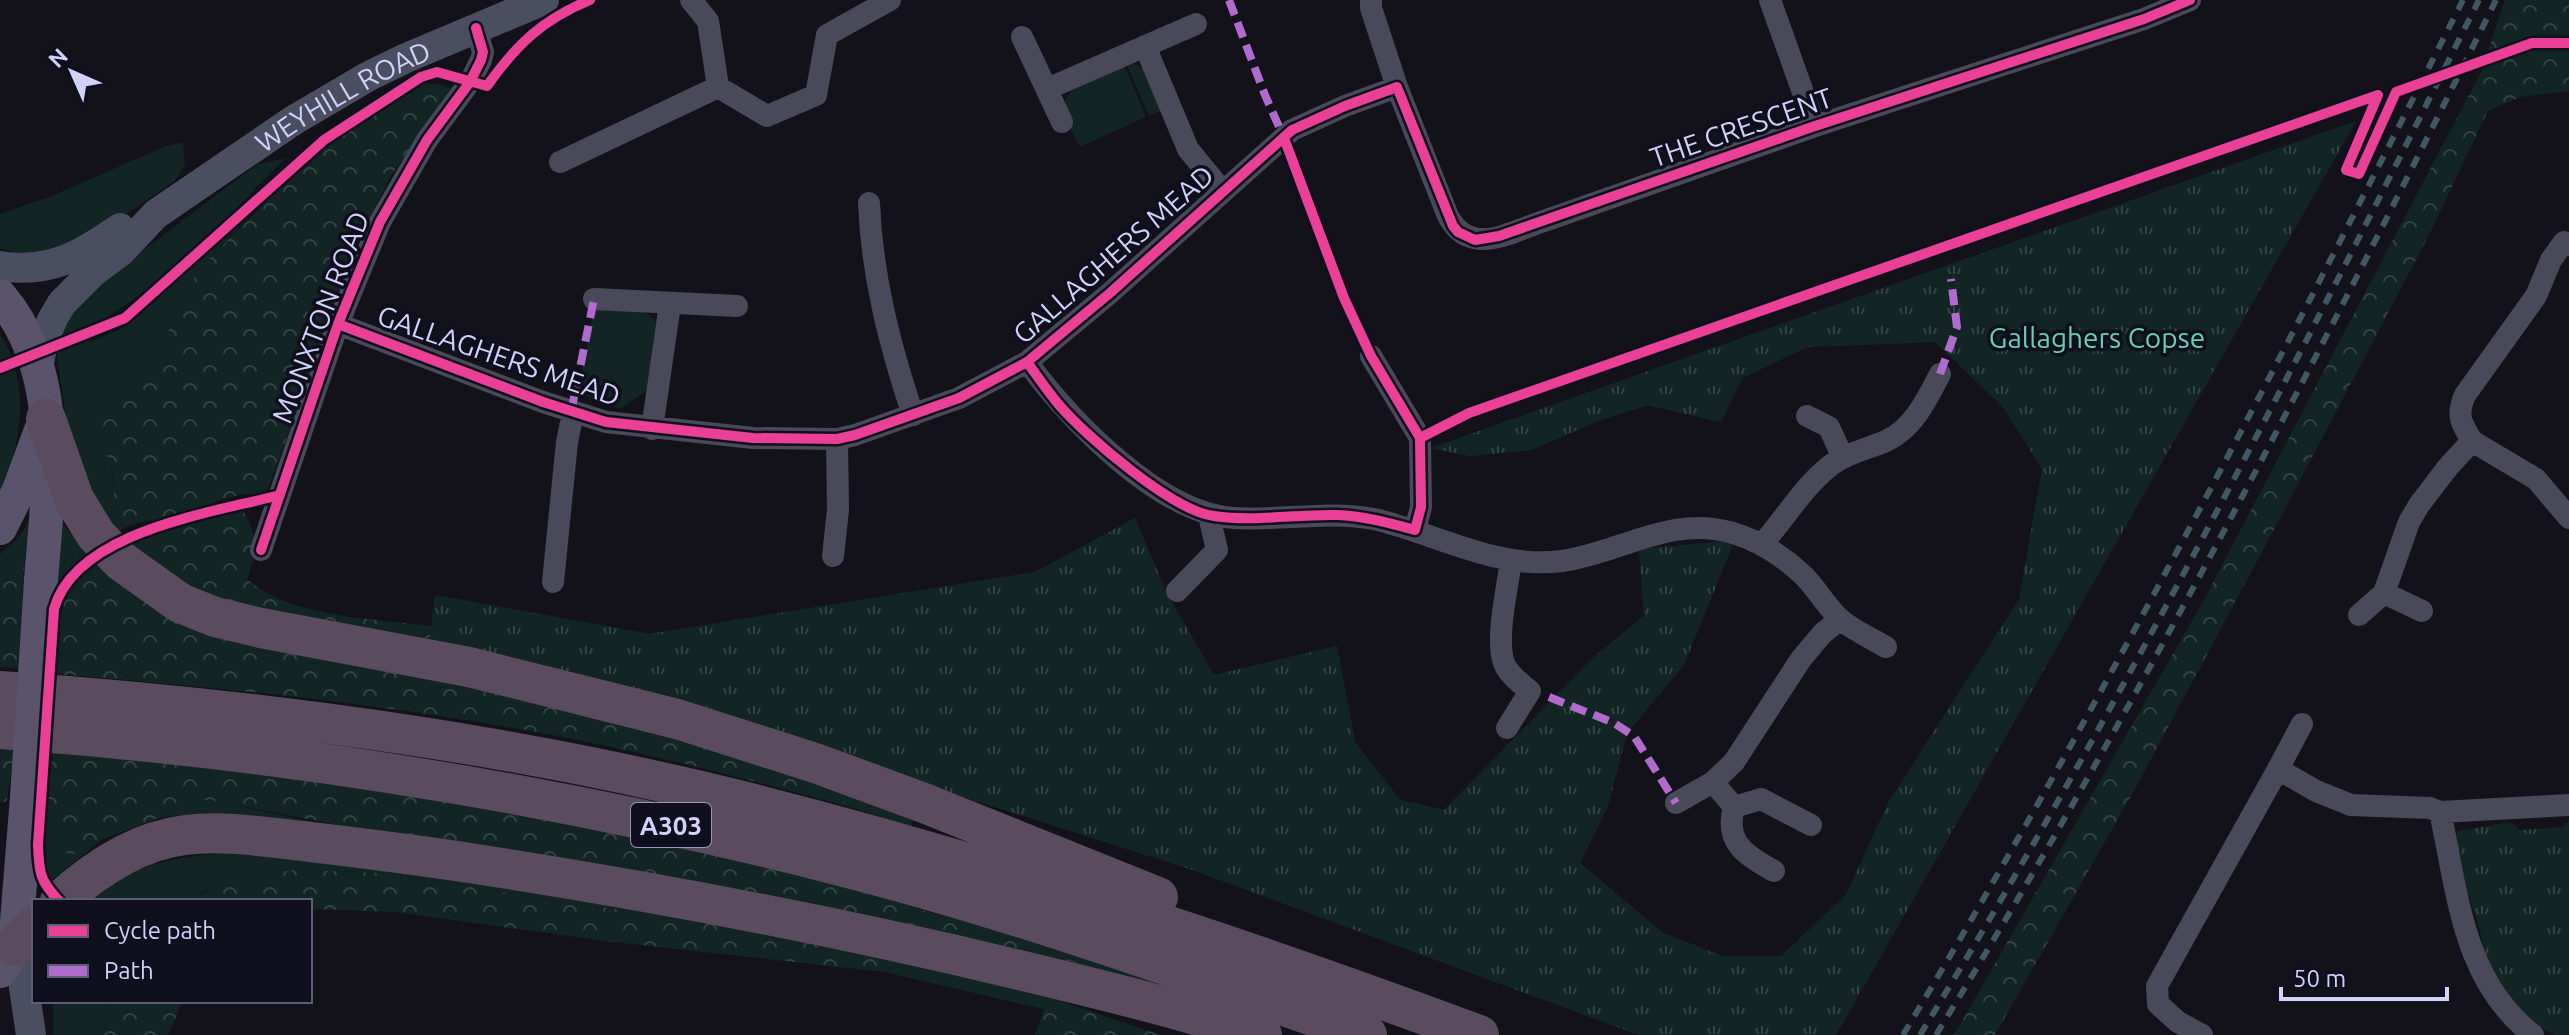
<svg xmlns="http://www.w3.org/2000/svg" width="2569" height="1035" viewBox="0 0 2569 1035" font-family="Ubuntu,sans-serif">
	<defs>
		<pattern id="forest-crowns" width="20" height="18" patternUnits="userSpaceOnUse" patternTransform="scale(2)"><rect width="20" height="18" fill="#122423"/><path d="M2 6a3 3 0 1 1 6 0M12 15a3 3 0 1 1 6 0" fill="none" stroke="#334344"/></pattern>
		<pattern id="park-tufts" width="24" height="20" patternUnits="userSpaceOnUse" patternTransform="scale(2)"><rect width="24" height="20" fill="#122423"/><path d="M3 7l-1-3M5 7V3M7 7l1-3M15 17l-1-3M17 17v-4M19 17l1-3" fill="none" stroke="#334344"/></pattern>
	</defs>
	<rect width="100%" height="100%" fill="#13121a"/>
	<!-- grass -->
	<path fill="#122423" d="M1123,63L1146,117L1080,147C1075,137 1066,123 1064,112C1060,85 1105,72 1123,63Z
		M1126,63C1151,63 1155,91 1163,110L1149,116Z
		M183,142L185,165L175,181C128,211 59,271 0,248V214L49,197L166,146Z
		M286,158C226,217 161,293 85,328L89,342L121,329L280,186L198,270L150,368L134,385L116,393L111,464L115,497L114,513L125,527L112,539L107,534L66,418L57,356L64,325L85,295L137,255L256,165Z
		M594,308L643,311L656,321L649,389L620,409L578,393Z
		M0,334C32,386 21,442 0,496Z
		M30,520L27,630L20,634L25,553L0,564V554L18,538Z
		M63,524L90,555L67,575L52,600L58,530Z
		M710,745L915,814L911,827L843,805L845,795Z
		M47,800L62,814L79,854L103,839L52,880C34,859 44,825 47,800Z
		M210,800L337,827C278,819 218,808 159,818L178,801Z
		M261,850L709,916L591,907L388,873L294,870L205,890L185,901H91C99,895 107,887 115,882C155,855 214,854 261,850Z
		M916,908L1097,958L1207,996L1073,969L1075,962Z
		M887,952L1048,997L1043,1009L884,972Z
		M53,1001H112L104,1035H53Z"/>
	<!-- forest -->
	<path fill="url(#forest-crowns)" d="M2505,0H2569V91L2520,97L2488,111L2429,235L2277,524L2135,789L1995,1035H1954L2201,605L2480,74Z
		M421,83L438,84L452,89L391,176L364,229L266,494H244L216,501L217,511H243C260,540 257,548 247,579C291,618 373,618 431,626L435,595L649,634L1035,572L1135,518L1167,594L1214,675L1337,646L1355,742L1400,800L1444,810L1595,656L1644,616L1639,549L1684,665L1627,733L1608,806L1580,863L1663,933L1722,956H1781L1846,895L1889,801L2019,600L2042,469L2003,407L1935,342L1807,347L1742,378L1721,422L1647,405L1598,421L1531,450L1469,456L1431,448L2356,121L1836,1035H1639L1190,869L635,692L210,603L126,544L151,532L155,519L125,527L114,513V483L111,464L102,445L98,424L100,410L116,393L134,385L150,368L198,270L321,147Z
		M25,552L18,668L0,667V564Z
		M96,562L378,663L710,745L846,796L843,805C761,783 679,761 597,744C418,707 237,689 57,674C58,632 53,585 96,562Z
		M0,749H14L7,801L0,803Z
		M53,751L163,757L552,816L861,891L1005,936L1076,962L1073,969L210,800L178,801L159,818L103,839L79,854L64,853L62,814L47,800Z
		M294,870L388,873L591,907L709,916L887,952L884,972L605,941L395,912L310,909V901H185C219,882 255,876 294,870Z
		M1048,997L1161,1035H1035Z
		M112,1001H183L168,1035H104Z"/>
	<!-- park -->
	<path fill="url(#park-tufts)" d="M2356,121L1836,1035H1639L1190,869L635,692L430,639L435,595L649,634L1035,572L1135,518L1167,594L1214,675L1337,646L1355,742L1400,800L1444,810L1595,656L1644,616L1639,549L1735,540L1684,665L1627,733L1608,806L1580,863L1663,933L1722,956H1781L1846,895L1889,801L2019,600L2042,469L2003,407L1935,342L1807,347L1742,378L1721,422L1647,405L1598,421L1531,450L1469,456L1431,448Z
		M2569,820V1035H2555L2540,1027L2514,1004L2485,961L2480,930L2466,887L2460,877L2454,838L2458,831L2510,822L2520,830L2563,827Z"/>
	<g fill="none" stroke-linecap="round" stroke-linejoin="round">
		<!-- street -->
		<path stroke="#49495a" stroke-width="22" d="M691,0L708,21L718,87
			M1371,0V8L1397,87L1448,216C1470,258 1510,232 1544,221L1815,126L2144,19L2190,0
			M1770,0L1815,126
			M1022,37L1062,122
			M1145,46L1188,149L1223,192
			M1047,89L1196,24
			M560,162L718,87L767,116L816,95L827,35L890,0
			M869,203C872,277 890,346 913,415
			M594,299L737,306
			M338,324L543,402L606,422L753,438L837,439L855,435L959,398L1027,362L1110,293L1292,130L1345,106L1397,87
			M1371,356L1420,438L1421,507L1415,530
			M1027,362C1070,420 1159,514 1234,518C1280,521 1328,510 1374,519C1435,533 1497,570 1562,561C1620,553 1672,514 1733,533C1760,541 1784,557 1804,576C1817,589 1826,606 1839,618C1852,630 1871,638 1886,647
			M1807,416L1829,427L1843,458
			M652,429L670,304
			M2472,441L2536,479L2569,518
			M1763,543C1786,517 1803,487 1831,465C1848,452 1869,449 1888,440C1914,427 1927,399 1940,374
			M261,550L338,324L380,222L427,140L470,82L481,60L483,52L476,28
			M833,556L838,510L837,439
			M553,582L567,442L573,413
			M1177,591L1217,550L1209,516
			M2384,593L2422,611
			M2359,615L2384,593L2409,522L2419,505L2448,467L2472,441C2461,423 2456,415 2465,395L2536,296L2551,260L2564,242L2569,245
			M1507,728L1530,691C1521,684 1508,674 1504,663C1495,639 1508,586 1511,560
			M2278,769L2302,724
			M1713,782L1734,807L1761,799L1811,825
			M1676,803L1713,782L1734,762L1801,659L1822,634L1840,619
			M1734,807C1724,843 1746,855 1774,871
			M2440,812C2458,893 2462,980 2533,1035
			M2202,1035L2178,1022L2158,1004L2157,986L2278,769L2316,791L2351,805L2430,808L2440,812L2569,805"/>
		<!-- secondary -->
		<g stroke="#4b4e61" stroke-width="30">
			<path d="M0,266C50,274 81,255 120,228"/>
			<path id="s1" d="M39,363L43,343L52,320L62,303L93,272L121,251L156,214L294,120L369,76L406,58L544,0"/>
			<path d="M15,946L20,960L31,1035"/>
		</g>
		<!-- primary -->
		<path stroke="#5a536c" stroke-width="34" d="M0,296C66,373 48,487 41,581
			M0,528L19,490L41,430
			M0,971L15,946L27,797"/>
		<!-- highway -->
		<path stroke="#5a4b5f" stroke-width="40" d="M46,419L74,499L96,535L121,561L180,603L215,617L261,628L469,667L677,719L815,763L924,803L1158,897
			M0,691C249,708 499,740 742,801C993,864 1237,945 1479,1035
			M0,729C280,749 557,794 829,863C1011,909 1190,973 1367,1035
			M60,901C95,869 137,841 185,835C224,830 265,837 303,841C361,848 419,855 476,864C657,892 837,926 1015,969C1098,989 1181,1009 1262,1035
			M15,946L34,926"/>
		<!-- rail -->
		<path stroke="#425761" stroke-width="6" stroke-dasharray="12 10" stroke-linecap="butt" d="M1903,1035C2105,699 2286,350 2463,0
			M1920,1035C2125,700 2303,351 2479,0
			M1936,1035C2141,701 2322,351 2496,0"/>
		<!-- primary-bridge -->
		<path stroke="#5a536c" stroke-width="34" d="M27,797L41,581"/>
		<!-- quiet -->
		<path stroke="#b06ccc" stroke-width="8" stroke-dasharray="16 8" stroke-linecap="butt" d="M1229,0L1265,95L1284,138
			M1940,374L1957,327L1951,279
			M571,412L594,299
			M1549,697L1614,723L1634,736L1676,803"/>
		<defs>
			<path id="cycleway" d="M2378,95L2346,170L2359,174L2396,92L2532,43H2569
				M338,324L543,402L606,422L753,438L837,439L855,435L959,398L1027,362L1110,293L1292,130L1345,106L1397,87L1453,226L1458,232L1475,240L1499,236L1815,126L2144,19L2190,0
				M1027,362C1038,377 1048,392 1060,406C1088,438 1173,511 1214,516C1255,522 1296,514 1337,515C1364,516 1389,523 1415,530L1421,507L1420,438L1371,356L1344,298L1284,138
				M0,368L125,318L324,140L421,77L437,72L487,86C517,44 542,20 590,0
				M1420,438L1469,413L2378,95
				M261,550L338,324L380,222L427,140L470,82L481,60L483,52L476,28
				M59,901C40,881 39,873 38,845L54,609C76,531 212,513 280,495"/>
		</defs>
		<!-- cycleway casing -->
		<use href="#cycleway" stroke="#100f1e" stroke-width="15"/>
		<!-- cycleway -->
		<use href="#cycleway" stroke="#ea4096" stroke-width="10"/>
	</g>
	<g text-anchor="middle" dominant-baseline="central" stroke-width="7" stroke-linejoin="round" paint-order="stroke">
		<!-- shield labels -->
		<rect fill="#100f1e" stroke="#9797b8" stroke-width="2" x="631" y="803" width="80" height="44" rx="6"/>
		<g font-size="26" font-weight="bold" fill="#d1d1fa">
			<text x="671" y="825">A303</text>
		</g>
		<!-- street labels -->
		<g font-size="28" fill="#d1d1fa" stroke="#100f1e">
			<text stroke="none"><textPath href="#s1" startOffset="416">WEYHILL ROAD</textPath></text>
			<text transform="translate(1741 127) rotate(-19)">THE CRESCENT</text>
			<text transform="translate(1113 254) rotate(-41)">GALLAGHERS MEAD</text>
			<text transform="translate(320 317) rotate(-69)">MONXTON ROAD</text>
			<text transform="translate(499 355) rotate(19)">GALLAGHERS MEAD</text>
		</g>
		<!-- park labels -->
		<g font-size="28" fill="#66d1aa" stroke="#100f1e">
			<text x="2097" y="337">Gallaghers Copse</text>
		</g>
	</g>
	<!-- legend -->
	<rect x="32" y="899" width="280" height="104" fill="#100f1e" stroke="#5d5d76" stroke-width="2"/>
	<rect x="48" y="925" width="40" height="12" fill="#ea4096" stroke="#5d5d76" stroke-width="2"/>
	<text x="104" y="939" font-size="24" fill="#d1d1fa">Cycle path</text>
	<rect x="48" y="965" width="40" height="12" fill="#b06ccc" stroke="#5d5d76" stroke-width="2"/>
	<text x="104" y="979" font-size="24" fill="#d1d1fa">Path</text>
	<!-- north arrow -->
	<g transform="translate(72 72) rotate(315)" stroke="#100f1e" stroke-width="6" paint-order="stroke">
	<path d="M0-6L14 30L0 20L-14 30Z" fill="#d1d1fa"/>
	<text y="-12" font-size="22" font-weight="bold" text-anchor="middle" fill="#d1d1fa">N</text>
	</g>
	<!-- scale -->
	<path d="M2281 987v12h166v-12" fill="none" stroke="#d1d1fa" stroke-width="4"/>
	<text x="2293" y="987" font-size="24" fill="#d1d1fa" stroke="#100f1e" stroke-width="6" paint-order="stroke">50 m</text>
</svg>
